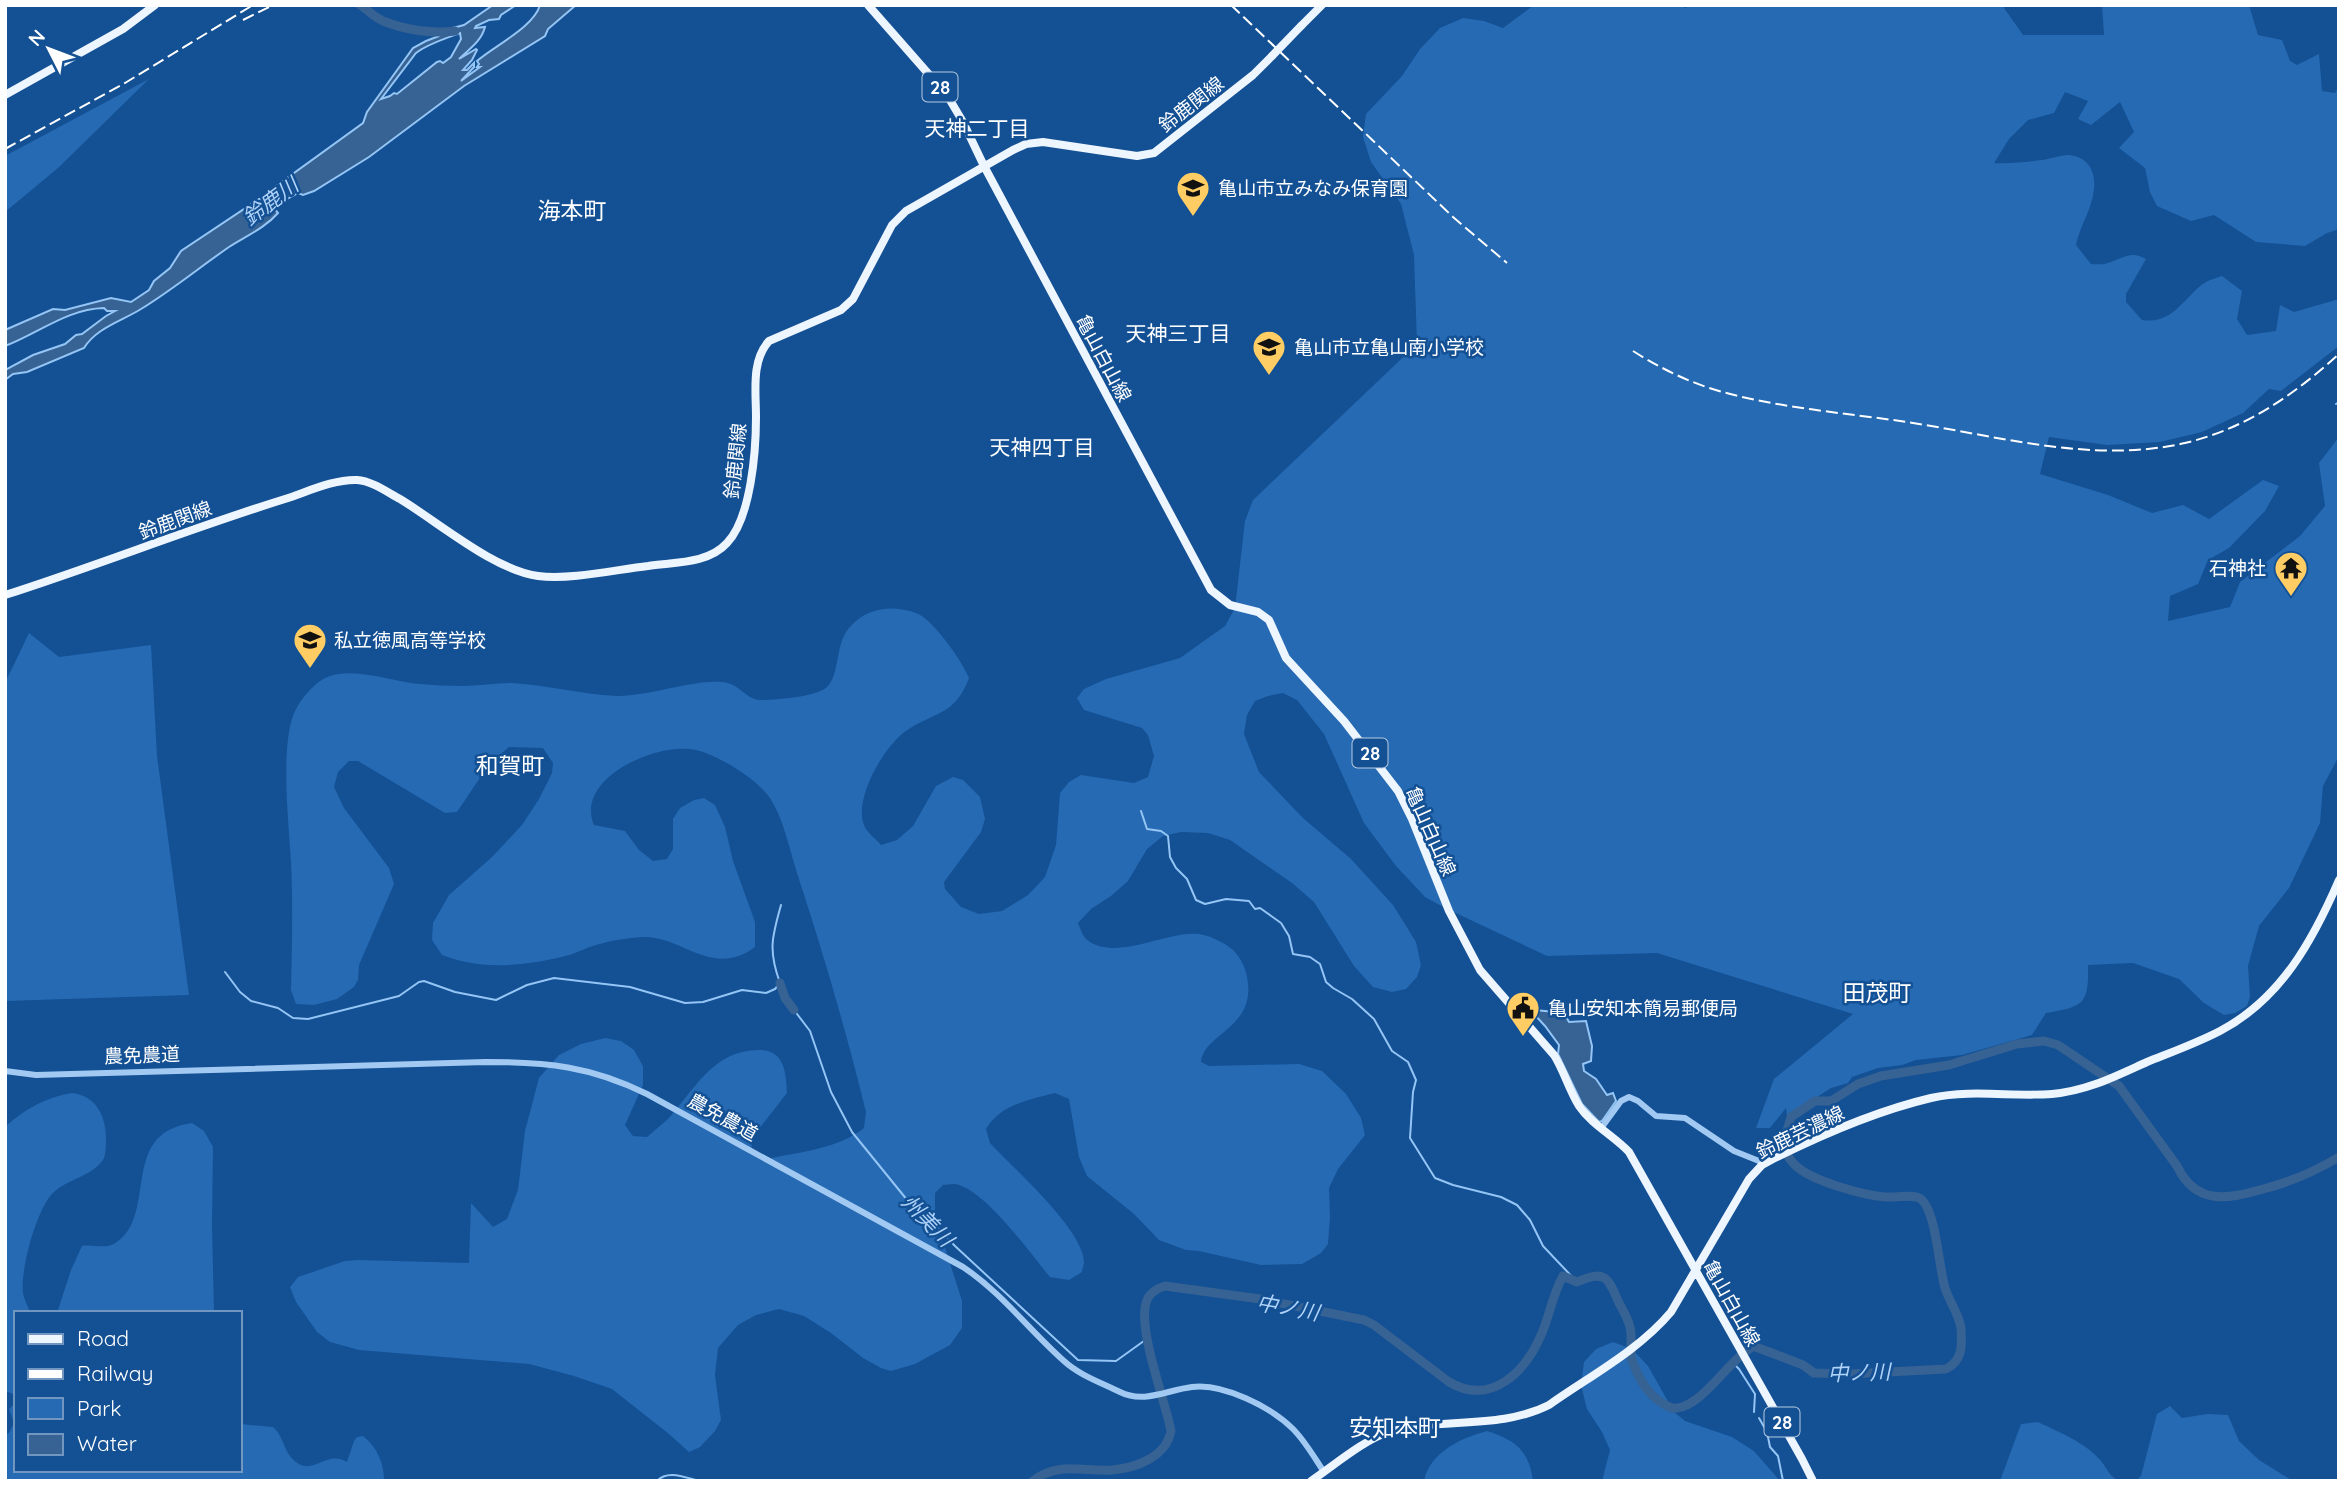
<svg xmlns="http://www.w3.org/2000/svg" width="2344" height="1486" viewBox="0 0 2344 1486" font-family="Quicksand,'Noto Sans JP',sans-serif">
	<rect width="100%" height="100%" fill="#135094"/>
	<!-- green -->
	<path fill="#266ab3" d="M1534,5H1678L1686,8L1689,5H2002L2023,35H2104L2102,5H2249L2258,35L2282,40L2290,61L2297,65L2319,54L2322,91L2335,93L2339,86V229L2327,233L2305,246L2256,242L2214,215L2191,221L2157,206L2150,192L2145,168L2119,148L2134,132L2120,102L2091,125L2078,119L2088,101L2065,92L2054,113L2028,120L2009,139L1994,163C2009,164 2026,162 2042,160C2050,159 2061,155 2069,155C2088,157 2096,171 2094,189C2092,210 2080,225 2076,245L2091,264C2097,264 2103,265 2108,263C2123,258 2131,250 2146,259L2126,294V302L2142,320C2174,325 2184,296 2206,282C2211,279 2217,278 2222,276L2242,291L2237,319L2247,335L2276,331L2280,305L2294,312L2339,299V346L2281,391L2269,389L2243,413L2202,432L2160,442L2107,445L2049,437L2040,474L2108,495L2152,513L2183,505L2209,519L2263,480L2279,486L2265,511L2229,548L2208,560L2198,584L2170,596L2168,621L2230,607L2240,582L2300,536L2325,506L2319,463L2339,437V756L2323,786L2320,823L2289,888L2259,926L2248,966L2250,997L2247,1006L2235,1013L2224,1015L2204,1003L2179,979L2133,963L2088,965C2089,1004 2084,1007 2046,1013L2032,1035L1962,1055L1916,1060L1902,1065L1878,1068L1852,1077L1848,1083L1831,1088L1787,1116L1786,1108L1770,1128H1756L1774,1079L1853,1014L1657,953L1547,956L1445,908L1425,897L1396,866L1364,823L1324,734L1297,700L1283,693L1268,696L1255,701L1247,715L1244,734L1259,772L1303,818L1351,859L1393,905L1416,942L1421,965L1417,977L1406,989L1392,992L1373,987L1354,966L1314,902L1292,883L1230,840L1208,833L1181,832L1163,836L1147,849L1128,881L1111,896L1091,909L1078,923C1080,928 1082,934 1085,938C1112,964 1167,930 1199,934C1211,936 1225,943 1233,950C1242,959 1247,971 1248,984C1253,1028 1203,1035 1201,1062L1209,1066L1299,1064L1322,1071L1346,1094L1361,1118L1365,1135L1338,1169L1329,1188L1330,1217L1328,1244L1321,1253L1302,1264L1261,1265L1199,1251L1186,1250L1159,1240L1134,1214L1087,1176L1079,1157L1069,1099L1055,1093C1029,1100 1001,1104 986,1129L990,1143C1013,1168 1083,1229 1084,1262C1084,1265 1082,1269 1082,1272L1069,1280L1050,1277C1029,1252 989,1195 959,1185C954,1183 947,1185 943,1185L935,1193V1216L962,1301V1328L950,1345L915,1364L891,1371L881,1368L863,1358L831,1333L804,1316L779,1309L756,1315L738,1325L718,1348L715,1375L721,1420L715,1431L700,1447L689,1452L669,1434L612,1389L574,1376L529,1364L359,1350L330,1342L317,1332L296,1302L290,1287L298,1277L345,1261L357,1260L469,1263L471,1203L493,1227L507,1219L518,1190L525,1131L539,1078L559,1055L581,1044L605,1038L621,1041L634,1050L643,1066V1085L625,1125L633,1136L647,1137C654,1131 661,1125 668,1119C695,1089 713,1050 759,1050C785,1050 786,1073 787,1093L751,1139L752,1149L767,1159C799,1152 838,1149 864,1128L866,1112C846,1031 823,952 797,873C789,848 784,820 770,798C757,779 718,755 696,750C658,741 574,778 594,825L625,831L639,850L653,861L667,859L673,849V819L680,808L694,800L704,798L715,805L725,827L733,861L755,922V947C712,979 682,935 642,937C628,938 613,940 600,944C589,946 580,952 569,955C526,966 484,971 442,955L432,940L433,923L449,895L492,857L522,825L539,799L552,773L553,763L543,748L509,747L490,763L457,812L445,813L358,761H349L338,772L334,787L344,808L389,868L394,884L359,965L358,980L354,987L337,999L314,1005L296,1004L291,990C292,947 293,904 291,862C289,824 279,741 296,709C303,696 317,680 330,676C356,667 394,682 420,684C434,685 449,686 463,686C479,686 495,683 511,683C546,685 581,694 616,696C648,697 701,677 727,683C739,685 748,700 760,700C775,700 816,697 827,687C840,675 835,644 849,628C865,608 892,604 916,613C933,619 962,661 969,678C955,716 935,711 906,731C884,746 850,803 866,829C870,835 877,840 881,845L897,840L913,826L936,786L953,777L963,780L980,797L985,819L981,832L944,882L945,889L961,907L979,914L1002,911L1028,895L1045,877L1056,845L1060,793L1069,782L1081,775L1134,783L1148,777L1154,756L1148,735L1142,728L1084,710L1077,698L1084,689L1106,679L1180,658L1225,626L1235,608L1245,521L1253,500L1417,344L1414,255L1401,204L1371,162L1363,137L1366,114L1402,76L1420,49L1440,28L1463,18L1484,21L1503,28Z
		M149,79L58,168L5,212V156Z
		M29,633L59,657L151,645L157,756L189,995L5,1001V683Z
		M72,1093C97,1096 106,1117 106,1139C106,1145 106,1155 103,1160C92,1176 68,1179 54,1192C37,1207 20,1270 23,1293C24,1299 28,1306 30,1313H16V1395L5,1391V1127C26,1108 45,1098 72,1093Z
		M192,1123L204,1131L213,1147L212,1225L214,1313H57L71,1270L82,1246C92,1244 105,1249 114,1244C160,1217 117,1133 192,1123Z
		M1613,1342L1632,1349L1648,1366L1674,1412L1685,1421L1732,1437L1754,1451L1780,1481H1602L1610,1450L1602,1432L1587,1409L1581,1385L1584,1362L1596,1349Z
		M16,1402V1470H240V1424L273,1427C285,1437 283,1455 299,1464C315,1473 328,1450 347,1462L354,1441L357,1437L363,1436C377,1447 384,1463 384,1481H5V1435L9,1433L14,1423L9,1409Z
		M2170,1406L2182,1418L2207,1414L2228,1415L2239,1441L2259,1460L2293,1481H2136L2141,1476L2157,1414Z
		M2038,1422C2059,1432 2085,1442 2101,1461C2107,1468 2110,1478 2120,1481H2000L2021,1424Z
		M1487,1431C1515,1440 1529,1450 1533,1481H1424C1430,1452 1461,1438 1487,1431Z"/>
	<!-- water -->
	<path fill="#366294" stroke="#94c5f5" stroke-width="2" fill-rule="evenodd" d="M493,5H516L501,15L499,19L489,20L476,26L475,28L485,27C481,42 469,49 459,59L476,49L477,50L472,60L463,70H467L474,63V67L461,81L480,67H477L479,64L477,61C494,46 534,27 540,5H576L548,29L545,36L464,86L369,157L314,191L303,195L298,193L273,207L278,213C265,228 246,236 229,247C200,267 172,290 141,309C122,321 96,328 84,348L27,372L13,374L5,380V370L33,355L65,344L76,335L82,334L106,316L115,311H107L104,308C67,309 39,333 5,346V330L53,309L65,310L111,298L131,302L149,290L154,281L170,268L181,251L259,199L268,198L272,189L363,123L367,112L413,48L426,41L439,36L449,29L464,25ZM460,33L461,39L451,57L443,63L440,61L437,62L397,94L394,93L390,96L381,99L416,53C427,44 447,38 460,33Z
		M1535,1010L1564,1013L1569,1022L1586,1021L1592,1046L1591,1061L1583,1064L1584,1071L1596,1079L1607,1095L1613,1093L1616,1101L1602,1121L1599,1122L1582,1104L1558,1054L1559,1045L1545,1026L1534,1014Z"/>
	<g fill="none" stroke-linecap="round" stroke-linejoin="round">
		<!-- stream -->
		<path stroke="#94c5f5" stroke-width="2" d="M2336,404L2339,402
			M1141,811L1147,829L1161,831L1168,836L1170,857L1176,868L1187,879L1196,900L1205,904L1226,899L1249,901L1255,909L1260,908L1281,923L1289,936L1293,954L1310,957L1320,964L1326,982L1333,988L1352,999L1374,1019L1392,1051L1408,1062L1416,1080L1413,1092L1410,1138L1435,1178L1453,1185L1501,1197L1517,1205L1530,1220L1543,1246L1577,1282
			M225,972L240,992L251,1001L278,1008L293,1018L308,1019L399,996L419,982L424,981L455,992L496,1000L527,985L554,978L630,987L685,1003L703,1002L742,990L766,993L775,989L780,983C768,950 772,937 781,905
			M794,1010L810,1031L831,1092L852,1132L912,1206L922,1217L938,1228L955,1246L1078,1360L1116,1361L1148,1338
			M1734,1364L1739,1369L1755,1394L1754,1412
			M2339,1403V1420
			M1759,1418L1767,1432L1770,1447L1778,1456L1783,1481
			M657,1481C668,1469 686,1478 700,1481"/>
		<!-- river -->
		<path stroke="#366294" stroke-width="9" d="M360,5C368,10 375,18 383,21C405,30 432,34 455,31
			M780,983L785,998L794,1010
			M1033,1481C1058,1461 1083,1472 1112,1470C1136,1468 1166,1457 1171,1431C1165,1400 1138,1331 1146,1303C1148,1294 1157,1288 1165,1286L1260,1299L1364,1320L1374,1325L1449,1382C1492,1407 1526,1371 1542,1333C1550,1314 1553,1293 1563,1276L1577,1282C1606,1269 1608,1278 1619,1303C1623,1310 1628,1319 1630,1327C1633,1338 1629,1349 1632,1360C1638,1377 1646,1393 1662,1403C1667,1406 1672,1409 1677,1408C1703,1405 1729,1360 1752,1347H1756L1803,1365L1814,1373L1849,1374L1946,1369C1963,1361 1962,1345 1961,1328C1959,1314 1949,1301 1945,1288C1939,1268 1936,1213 1922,1200C1915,1193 1895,1198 1885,1197C1863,1195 1811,1181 1795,1165C1790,1160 1786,1153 1782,1148L1791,1117L1815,1101H1831L1858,1084L1881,1076L1949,1065L2017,1044L2044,1041L2058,1045L2119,1086L2177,1166C2196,1206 2228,1199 2263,1189C2291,1182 2314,1172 2339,1157"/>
		<!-- minor -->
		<path stroke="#a2c9f2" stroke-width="6" d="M5,1071L36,1075L485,1062C547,1062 590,1066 647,1094L963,1267C1002,1293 1029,1330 1064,1361C1079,1375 1102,1383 1120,1392C1144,1404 1167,1390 1192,1387C1223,1383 1271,1407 1293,1429C1305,1441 1314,1457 1324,1472
			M1602,1127L1621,1101L1629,1097L1638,1101L1656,1116L1685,1118L1734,1151L1759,1161L1762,1165"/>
		<!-- major -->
		<path stroke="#edf5ff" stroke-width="8" d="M868,5L947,95L963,122L984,166L1211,590L1230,605L1258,612L1269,620L1286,658L1344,721L1398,791L1412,819L1449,911L1480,970L1554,1055C1564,1071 1569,1090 1579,1106C1592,1125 1614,1136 1629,1152L1802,1459L1813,1481
			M1301,26L1322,5
			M5,95L123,29L155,5
			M5,595C99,565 191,528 285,499C307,492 334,479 357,480C372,481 387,492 400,499C438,522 494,570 538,576C571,580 614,570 648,566C674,562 708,564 727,543C751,518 756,451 756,417C756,391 751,361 769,341L841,310L853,299L892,225L906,211L1013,150L1026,144L1043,142L1137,156L1154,153L1253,75L1272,56
			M1311,1481C1332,1467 1365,1439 1389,1432C1440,1417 1500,1430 1549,1405C1590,1376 1638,1351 1671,1312L1749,1179L1762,1165L1773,1159C1823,1134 1876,1111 1931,1098C1971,1089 2012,1097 2052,1094C2087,1091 2116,1076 2147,1062C2172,1052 2197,1043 2220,1031C2281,999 2313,940 2339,880"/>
		<!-- rail -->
		<path stroke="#fff" stroke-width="2" stroke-dasharray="12 5" stroke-linecap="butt" d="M1231,5L1453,217L1507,263
			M243,20L273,5
			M5,149L125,83L253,5
			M1633,351C1660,368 1688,382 1719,391C1779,408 1846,413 1907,422C1998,436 2093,464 2185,443C2245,429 2294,395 2339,354"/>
		<!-- major-bridge -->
		<path stroke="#edf5ff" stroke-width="8" d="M1272,56L1301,26"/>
	</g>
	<!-- icons -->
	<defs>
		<symbol id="school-pin" viewBox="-11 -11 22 30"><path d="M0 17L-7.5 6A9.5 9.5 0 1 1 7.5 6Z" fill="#ffcd63" stroke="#135094"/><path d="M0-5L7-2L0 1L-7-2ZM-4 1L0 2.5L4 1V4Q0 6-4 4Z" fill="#111"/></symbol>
		<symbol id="temple-pin" viewBox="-11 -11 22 30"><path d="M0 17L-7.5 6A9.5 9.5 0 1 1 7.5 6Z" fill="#ffcd63" stroke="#135094"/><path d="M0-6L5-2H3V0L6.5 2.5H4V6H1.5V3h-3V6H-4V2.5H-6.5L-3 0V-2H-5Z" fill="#111"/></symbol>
		<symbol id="civic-pin" viewBox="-11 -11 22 30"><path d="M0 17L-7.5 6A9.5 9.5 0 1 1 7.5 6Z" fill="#ffcd63" stroke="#135094"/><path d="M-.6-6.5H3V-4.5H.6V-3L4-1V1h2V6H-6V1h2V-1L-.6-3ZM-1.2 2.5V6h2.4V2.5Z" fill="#111"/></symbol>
	</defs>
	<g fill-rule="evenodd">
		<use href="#school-pin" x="1174" y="169" width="38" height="52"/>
		<use href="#school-pin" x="1250" y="328" width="38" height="52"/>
		<use href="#temple-pin" x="2272" y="549" width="38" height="52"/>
		<use href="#school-pin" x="291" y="621" width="38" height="52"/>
		<use href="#civic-pin" x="1504" y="989" width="38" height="52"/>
	</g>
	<g text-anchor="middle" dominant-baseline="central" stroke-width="5" stroke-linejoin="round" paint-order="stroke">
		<!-- shield labels -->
		<g fill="#135094" stroke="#b8cadf" stroke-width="2">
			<rect x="922.5" y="72.5" width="35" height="29" rx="5"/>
			<rect x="1352.5" y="738.5" width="35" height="29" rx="5"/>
			<rect x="1764.5" y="1407.5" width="35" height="29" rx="5"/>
		</g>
		<g font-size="18" font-weight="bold" fill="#fff">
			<text x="940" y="87">28</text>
			<text x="1370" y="753">28</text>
			<text x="1782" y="1422">28</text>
		</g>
		<!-- street labels -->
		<g font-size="19" fill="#fff" stroke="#135094">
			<text transform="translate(1191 104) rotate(-38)">鈴鹿関線</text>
			<text transform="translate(1104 358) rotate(62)">亀山白山線</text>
			<text transform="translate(735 461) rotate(-84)">鈴鹿関線</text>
			<text transform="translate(175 520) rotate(-20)">鈴鹿関線</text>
			<text transform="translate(1431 831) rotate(66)">亀山白山線</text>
			<text transform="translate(142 1055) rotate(-2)">農免農道</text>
			<text transform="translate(723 1117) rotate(29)">農免農道</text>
			<text transform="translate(1800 1132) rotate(-26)">鈴鹿芸濃線</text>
			<text transform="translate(1732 1303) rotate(61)">亀山白山線</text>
		</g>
		<!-- poi labels -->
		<g font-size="19" fill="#fff" stroke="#135094" text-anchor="start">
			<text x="1218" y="188">亀山市立みなみ保育園</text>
			<text x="1294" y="347">亀山市立亀山南小学校</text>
			<text x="2266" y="568" text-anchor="end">石神社</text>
			<text x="334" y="640">私立徳風高等学校</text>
			<text x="1548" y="1008">亀山安知本簡易郵便局</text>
		</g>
		<!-- neighbourhood labels -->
		<g font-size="21" fill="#fff" stroke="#135094">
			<text x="977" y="128">天神二丁目</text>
			<text x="1178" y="333">天神三丁目</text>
			<text x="1042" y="447">天神四丁目</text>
		</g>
		<!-- water labels -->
		<g font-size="21" font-style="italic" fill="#afd3f9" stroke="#135094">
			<text transform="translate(270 201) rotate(-37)">鈴鹿川</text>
			<text transform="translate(928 1220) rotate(46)">州美川</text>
			<text transform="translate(1288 1307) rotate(10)">中ノ川</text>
			<text transform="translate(1859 1372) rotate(-2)">中ノ川</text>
		</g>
		<!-- quarter labels -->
		<g font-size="23" fill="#fff" stroke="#135094">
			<text x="572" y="210">海本町</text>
			<text x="510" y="765">和賀町</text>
			<text x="1877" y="992">田茂町</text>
			<text x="1395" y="1427">安知本町</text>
		</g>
	</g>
	<!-- border -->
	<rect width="2344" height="1486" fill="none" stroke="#ffffff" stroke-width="14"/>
	<!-- legend -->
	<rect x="14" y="1311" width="228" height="161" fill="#135094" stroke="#7196bf" stroke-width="2"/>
	<rect x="28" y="1334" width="35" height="10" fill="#edf5ff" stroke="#7196bf" stroke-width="2"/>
	<text x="77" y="1346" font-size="21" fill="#ffffff">Road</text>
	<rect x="28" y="1369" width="35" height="10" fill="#ffffff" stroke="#7196bf" stroke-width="2"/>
	<text x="77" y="1381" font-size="21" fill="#ffffff">Railway</text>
	<rect x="28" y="1398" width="35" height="21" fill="#266ab3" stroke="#7196bf" stroke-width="2"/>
	<text x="77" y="1416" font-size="21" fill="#ffffff">Park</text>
	<rect x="28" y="1434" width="35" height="21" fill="#366294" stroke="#7196bf" stroke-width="2"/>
	<text x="77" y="1451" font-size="21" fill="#ffffff">Water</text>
	<!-- north arrow -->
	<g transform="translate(49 49) rotate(312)" stroke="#135094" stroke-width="5" paint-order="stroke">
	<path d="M0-5L12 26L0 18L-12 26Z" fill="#ffffff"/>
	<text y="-10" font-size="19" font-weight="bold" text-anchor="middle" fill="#ffffff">N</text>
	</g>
</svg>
